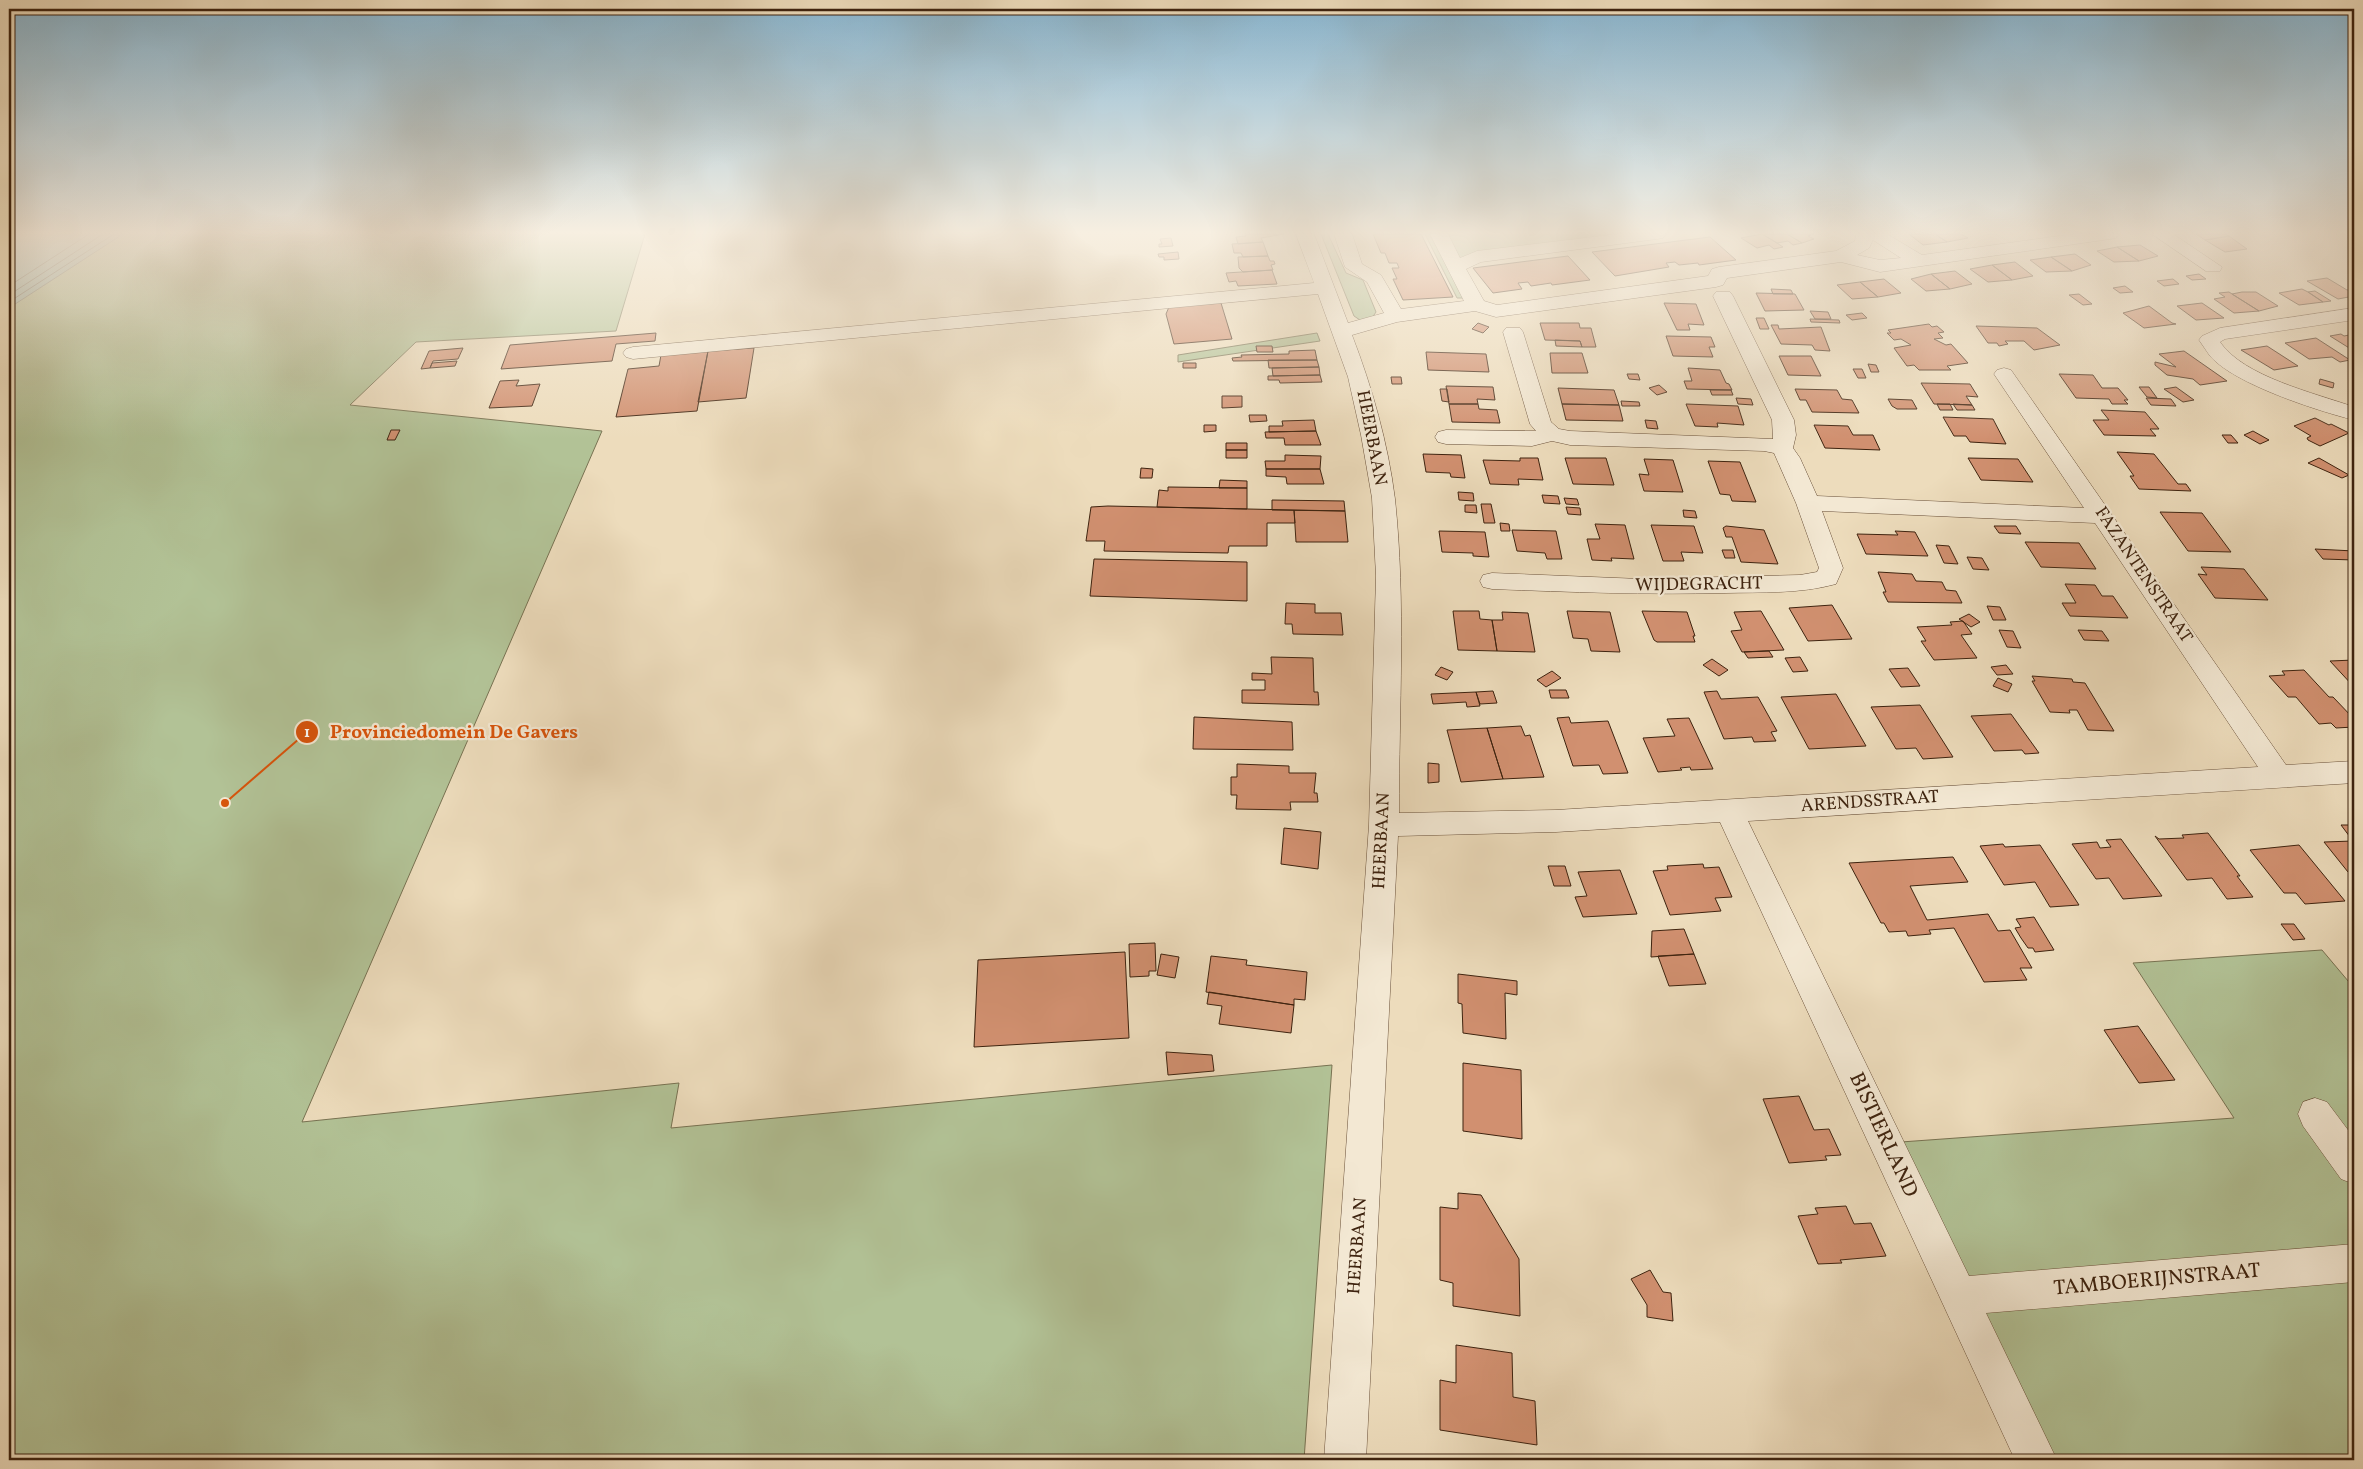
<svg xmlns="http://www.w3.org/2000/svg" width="2363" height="1469" viewBox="0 0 2363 1469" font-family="Vollkorn,serif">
	<rect width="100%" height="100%" fill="#eddcbc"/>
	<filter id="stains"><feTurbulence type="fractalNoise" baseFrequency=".004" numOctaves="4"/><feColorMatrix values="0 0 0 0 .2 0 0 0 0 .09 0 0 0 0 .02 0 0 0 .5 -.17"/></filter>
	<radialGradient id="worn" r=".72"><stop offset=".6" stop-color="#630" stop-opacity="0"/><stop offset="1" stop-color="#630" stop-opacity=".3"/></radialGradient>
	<!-- green -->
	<path fill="#b2c296" stroke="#787252" d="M9,234H645L616,331L416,342L350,405L602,431L302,1122L679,1083L671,1128L1332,1065L1304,1460H9Z
		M1321,234H1328L1346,273L1363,280L1376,312L1372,318L1360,320L1354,316Z
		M1425,234H1433L1463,298H1457Z
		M1446,234H1623L1480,252L1459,259Z
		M1317,333L1320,341L1178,362V355Z
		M2322,950L2354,988V1457L2318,1460H2053L1901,1142L2234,1118L2133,963Z"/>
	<!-- water -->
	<path fill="#99bbb4" stroke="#757e72" d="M9,234H123L9,308Z"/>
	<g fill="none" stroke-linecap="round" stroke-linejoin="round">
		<!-- shore -->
		<path stroke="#6c6f62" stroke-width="1" d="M9,286L89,234
			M9,295L103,234
			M9,302L114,234"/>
	</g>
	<!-- building -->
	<path fill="#d19070" stroke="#3e230f" d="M1245,234H1284L1261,238L1263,242L1238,244L1236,237L1246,236Z
		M1373,234H1421L1453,297L1403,300L1393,279H1397L1392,268H1399L1397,263H1389L1385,253H1381Z
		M1762,234L1777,243L1783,247L1774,249L1769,245L1757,248L1741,238Z
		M1762,234H1787L1802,243L1793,245L1788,241L1777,243Z
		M1787,234H1814L1808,236L1814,239L1802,243Z
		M1909,234H1935L1947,242L1923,245Z
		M1935,234H1961L1968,238L1947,242Z
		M2196,234H2225L2229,236L2205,240Z
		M2229,236L2247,249L2225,252L2205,240Z
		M1710,237L1736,260L1699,265L1698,263L1679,265L1675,262L1666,263L1669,267L1615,276L1592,252Z
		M1171,238L1173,246L1159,247V244H1162L1160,239Z
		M1263,242L1268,256L1243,257L1241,253H1234L1232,244Z
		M2140,245L2158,256L2139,261L2117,247Z
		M2117,247L2139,261L2114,262L2097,251Z
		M1178,252L1179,259L1164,260V257H1159L1158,254Z
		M2075,254L2091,265L2072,271L2051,257Z
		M1268,256L1270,261H1274L1275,264L1271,265L1273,270L1243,272L1239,268L1238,257Z
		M1568,256L1590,280L1552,285L1551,283L1531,286L1528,282L1518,283L1522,289L1493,293L1473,268Z
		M2051,257L2072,271L2046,272L2030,260Z
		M2015,262L2033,276L2012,280L1992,265Z
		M1992,265L2012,280L1988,282L1970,269Z
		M1272,270L1277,284L1238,286L1236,281L1229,282L1226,273Z
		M1955,271L1972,284L1950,289L1931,274Z
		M1931,274L1950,289L1926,291L1911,279Z
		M2199,274L2206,279L2192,280L2186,276Z
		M2327,278L2347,290L2354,289V296L2338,299L2307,281Z
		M1884,279L1901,293L1878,297L1860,282Z
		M2173,279L2179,284L2164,286L2157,281Z
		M1860,282L1878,297L1852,299L1837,285Z
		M2125,286L2133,292L2120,293L2113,288Z
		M1771,289L1791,290L1793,294H1773Z
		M2302,289L2308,292L2323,302L2299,305L2279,293Z
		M2315,291L2331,301L2323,302L2308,292Z
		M2229,292L2232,294L2259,311L2234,313L2214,299L2225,297L2219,293Z
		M2242,292H2256L2278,306L2259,311L2232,294Z
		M1756,293L1795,294L1804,310L1765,311Z
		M2079,294L2092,304L2083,305L2069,295Z
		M1221,303L1232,339L1174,344L1166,314L1169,307Z
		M1664,303L1696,304L1704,325L1688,324L1690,330H1677Z
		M2202,303L2224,318L2196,320L2177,306Z
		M2149,306L2172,323L2176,324L2144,328L2123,313Z
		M1810,311L1828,312L1831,319H1815Z
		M1862,313L1867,318L1852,320L1846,315Z
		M1756,318H1764L1769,329H1760Z
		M1810,319L1839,320L1840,323L1811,322Z
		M1478,323L1489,327L1483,333L1472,329Z
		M1540,323H1579L1580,328H1591L1596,347H1582L1580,341L1545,340Z
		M1929,324L1932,327L1937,326L1944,332L1938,333L1943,338L1934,339L1946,345L1951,344L1968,363L1947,366L1951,370H1919L1914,365L1907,366L1894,348L1911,345L1901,339L1894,340L1887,333H1891L1888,330Z
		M1771,325H1778L1779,329L1821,327L1830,351L1815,350L1812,345L1781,344Z
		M1976,326L2037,328L2060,345L2034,350L2024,341H2005L2008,344L1999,346L1997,343H1988Z
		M656,333L655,341L616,344L612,361L501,369L510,345Z
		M2341,334L2344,336L2354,334V351L2330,336Z
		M1666,336L1711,337L1715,347H1709L1713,357L1673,356Z
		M2316,338L2350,360L2340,362L2332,357L2309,359L2285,343Z
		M1555,340L1580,341L1582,347L1556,346Z
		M1256,346H1272L1273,352H1257Z
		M2267,346L2298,366L2274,370L2241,350Z
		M463,348L458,359L433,361L430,368L421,369L429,351Z
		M754,348L746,398L698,402L708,351Z
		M1315,350L1317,360L1233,361L1232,358L1242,357L1241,355L1289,354V351Z
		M708,351L697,411L616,417L628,369L659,366L661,355Z
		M2184,351L2227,381L2200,385L2193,379L2167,375L2155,365V362L2176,367L2159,354Z
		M1426,352L1486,354L1489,372L1428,370Z
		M1550,353H1582L1588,373H1552Z
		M1779,356H1811L1821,376L1788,375Z
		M1268,360H1317L1319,367L1269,368Z
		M457,361L455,366L430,368L432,363Z
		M1183,363H1196V368H1183Z
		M1868,364L1876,365L1879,372H1871Z
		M1319,367L1320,375L1273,376L1272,368Z
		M1688,368L1720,370L1726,383L1729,384L1732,390L1687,389L1684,381H1692Z
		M1853,369H1862L1866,378H1858Z
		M1627,374H1638L1640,380L1629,379Z
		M2059,374L2093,375L2102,388H2118L2128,400H2124L2128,404H2112L2109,399L2076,398Z
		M1320,375L1322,382L1280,383L1279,380H1268V376Z
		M1391,377H1401L1402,384H1392Z
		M2320,379L2334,383L2333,388L2319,384Z
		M519,380L516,386L540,384L532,406L489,408L500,381Z
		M1921,383L1970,384L1978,397L1966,396L1972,405L1934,404Z
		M1659,385L1667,392L1657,395L1649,388Z
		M1446,386L1493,387L1495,400L1477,399L1478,404H1449Z
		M2139,387H2149L2157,398L2147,397Z
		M2176,387L2194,400L2183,402L2164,389Z
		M1558,388L1614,390L1619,405L1562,404Z
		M1440,389H1447L1449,402L1442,401Z
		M1795,389L1837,390L1842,399L1852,400L1859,413L1812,412L1806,400H1800Z
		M1710,390H1731L1733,395H1712Z
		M1222,396H1242V407L1222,408Z
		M1736,398L1751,399L1753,405L1738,404Z
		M2146,398L2171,399L2176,406L2151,405Z
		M1888,399L1912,400L1917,409H1897L1892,406Z
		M1621,401L1639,402L1640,406H1622Z
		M1449,404H1478L1479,409L1497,410L1500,423L1452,422Z
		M1562,404L1619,405L1623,421L1566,420Z
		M1686,404L1738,406L1744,425L1717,423L1718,427L1695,426Z
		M1937,404H1950L1953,410H1940Z
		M1953,404L1972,405L1975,410H1957Z
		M2101,410L2145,412L2159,429H2150L2156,436L2104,435L2093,420H2109Z
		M1249,415H1266L1267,421L1250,422Z
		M1943,417L1993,419L2006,444L1970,442L1966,436H1954Z
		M2315,418L2329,425L2331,424L2349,433L2320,446L2308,440L2307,438L2311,436L2294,426Z
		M1314,420L1316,431L1269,432V426H1283L1282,421Z
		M1645,420L1656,421L1658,429L1647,428Z
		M1204,425H1216V431L1204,432Z
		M1814,425L1848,426L1853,435H1873L1880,450L1825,448Z
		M391,430H400L395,440H387Z
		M1316,431L1321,445H1285L1284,438H1266L1265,432Z
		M2253,431L2269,440L2260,444L2244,435Z
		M2222,435H2231L2238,443H2228Z
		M1226,443H1247V450H1226Z
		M1226,450H1247V458H1226Z
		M2117,452L2154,454L2178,484H2186L2191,491L2139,489L2130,476H2134Z
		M1423,454L1461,455L1465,478L1451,477L1450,473L1426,472Z
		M1285,455L1321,456L1320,469H1266L1265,461H1285Z
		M1520,458H1538L1543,480L1518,479L1519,485L1490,484L1483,460L1520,461Z
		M1565,458H1606L1614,485L1573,484Z
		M1968,458L2018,459L2033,482L1981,480Z
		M2319,458L2349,475L2342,478L2308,463Z
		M1644,459L1673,460L1683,492L1644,491L1639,474L1649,475Z
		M1708,461L1740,462L1756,502L1732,501L1730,495L1720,494Z
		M1141,468L1153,469L1152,478H1140Z
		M1266,469H1320L1324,484H1287L1286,477L1266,476Z
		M1220,480L1247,481V488H1219Z
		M1168,487L1247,488V509L1157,507L1159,490L1168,491Z
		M1458,492L1473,493L1474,501L1459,500Z
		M1542,495L1558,496L1560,504L1544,503Z
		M1564,498L1577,499L1579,505L1566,504Z
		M1272,500L1344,501L1345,511L1272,510Z
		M1481,504H1491L1495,523H1484Z
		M1465,505H1476L1477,513L1465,512Z
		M1108,506L1294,510L1295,523H1267V546H1229L1228,553L1104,551L1105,541H1086L1091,507Z
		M1566,507L1580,508L1581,515L1568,514Z
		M1294,510L1345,511L1348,542H1296Z
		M1683,510L1695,511L1697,518L1684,517Z
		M2160,512L2202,513L2231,552L2188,551Z
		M1500,523L1509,524L1510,531H1501Z
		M1595,524L1625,525L1634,559L1611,558L1612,561L1592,560L1587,539H1600Z
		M1651,525L1694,526L1703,553L1681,552L1684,561H1663Z
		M1726,526L1764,530L1778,564L1741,562L1732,537H1726L1723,528Z
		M1994,526H2016L2021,534L1999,533Z
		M1512,530L1556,531L1562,559H1547L1545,553L1517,551Z
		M1439,531L1485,532L1489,557L1473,556V553L1442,552Z
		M1895,531L1915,532L1928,556L1866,554L1857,534L1898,535Z
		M2025,542L2079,543L2096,569L2041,567Z
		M1936,545L1949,546L1958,564L1944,563Z
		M2315,549L2354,551V560L2323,559Z
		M1722,550H1733L1735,558H1725Z
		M1967,557L1982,558L1989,570L1973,569Z
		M1094,559L1247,562V601L1090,596Z
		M2201,567L2244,569L2268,600L2215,598L2198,574L2207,575Z
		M1878,572L1912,574L1916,581L1942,582L1946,590L1956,591L1962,603L1888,602L1883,592H1886Z
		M2065,584L2095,585L2102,596H2113L2128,618L2070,616L2062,603H2076Z
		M1286,603L1315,604V613H1341L1343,635L1293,634L1292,624H1285Z
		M1832,605L1852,639L1808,641L1789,608Z
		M1987,606L2000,607L2006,620H1993Z
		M1453,611H1479L1480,619L1492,620L1497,651L1458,650Z
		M1567,611L1610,612L1620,652L1591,651L1588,639L1573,638Z
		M1642,611L1687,612L1695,636H1693L1695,642H1657L1654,640Z
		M1761,611L1784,650L1742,652L1731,631L1742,630L1734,612Z
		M1502,612L1528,613L1535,652L1497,651L1492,620H1503Z
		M1969,614L1980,622L1971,627L1959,619Z
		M1963,621L1972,634L1961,635L1977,658L1934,660L1921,641H1926L1917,627L1952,625L1950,622Z
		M1999,630L2013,631L2021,648L2007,647Z
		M2078,630L2102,631L2109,641L2084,640Z
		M1769,651L1773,657L1748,658L1744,652Z
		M1271,657L1313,658L1314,692H1318L1319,705L1242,703V690H1265V680H1252V673L1272,674Z
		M1800,657L1808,671L1793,672L1785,658Z
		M1712,659L1728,670L1719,676L1703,665Z
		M2354,660V687L2330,661Z
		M2006,665L2013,674L1997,675L1991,667Z
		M1441,667L1453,672L1447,680L1435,675Z
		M1908,668L1920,686L1901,687L1889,669Z
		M2304,670L2329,697H2333L2354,719V727L2336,728L2331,723L2319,724L2296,697H2288L2269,676L2285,675L2282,671Z
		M1552,671L1561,678L1546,687L1537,680Z
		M2032,676L2072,679L2073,682L2085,683L2114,731L2088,730L2077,710H2069L2070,713L2050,712L2032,681H2035Z
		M1998,678L2012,684L2008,692L1993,686Z
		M1549,690H1566L1569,698H1551Z
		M1493,691L1497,703L1480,704L1476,692Z
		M1717,691L1721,699L1758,697L1777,731L1771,732L1776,741L1754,742L1752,737L1724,739L1704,692Z
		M1476,692L1480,706L1467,707L1466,702L1433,704L1431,694Z
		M1836,694L1866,746L1809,749L1781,697Z
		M1920,705L1953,757L1923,759L1916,748L1896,749L1871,707Z
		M2011,714L2039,753L2025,754L2022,750L1994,751L1971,716Z
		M1194,717L1292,722L1293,750L1193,749Z
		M1569,717L1571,723L1608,721L1628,773L1603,774L1599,765L1573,766L1557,718Z
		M1689,718L1713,769L1691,770L1690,767L1680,768L1682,770L1658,772L1643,738L1675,736L1667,719Z
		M1521,726L1525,736L1530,735L1544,777L1503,779L1487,728Z
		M1487,728L1503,779L1461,782L1447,730Z
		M1428,763L1439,764V782L1428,783Z
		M1237,764L1289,766V773H1316L1314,793H1317L1318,802H1290L1291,810L1236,809L1237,795H1231V777H1237Z
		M2341,825H2354V871L2348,872L2324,842L2353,841Z
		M1284,828L1321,832L1318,869L1281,864Z
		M2208,833L2240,876H2237L2253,897L2227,899L2212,878L2187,880L2155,836L2159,839L2184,838L2182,835Z
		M2121,839L2162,896L2123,899L2109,878L2096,879L2072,844L2097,842L2100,848L2111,847L2106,840Z
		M2003,844L2005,847L2040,845L2079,905L2050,907L2035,882L2004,885L1980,846Z
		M2299,845L2345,901L2305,904L2296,893H2284L2250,850Z
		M1953,857L1968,882L1910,886L1927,920L1988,914L1998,931L2010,930L2032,968H2020L2027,980L1984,982L1954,928L1929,930L1931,934L1908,936L1906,931L1889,932L1884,923H1881L1849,863Z
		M1703,864L1704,868L1719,867L1732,897L1715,898L1721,911L1670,915L1653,871L1668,870L1667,866Z
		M1548,866H1565L1571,886H1554Z
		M1620,870L1637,914L1583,917L1575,897L1587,896L1578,872Z
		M2034,917L2054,950L2035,952L2033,948H2028L2021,938L2015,928L2021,927L2016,919Z
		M2281,924H2294L2305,939L2293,940Z
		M1684,929L1694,954L1651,957L1652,931Z
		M1155,943L1156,971H1149V976L1130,977L1129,944Z
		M1125,952L1129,1038L974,1047L978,960Z
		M1161,954L1179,957L1175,978L1157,975Z
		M1694,954L1706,984L1669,986L1658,956Z
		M1211,956L1247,960L1246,965L1307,972L1305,1000L1294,999V1005L1206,992Z
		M1458,974L1517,981V995L1505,993L1506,1039L1463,1033L1462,1004L1458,1003Z
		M1209,992L1294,1005L1291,1033L1219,1024L1222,1006L1207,1004Z
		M2138,1026L2175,1080L2139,1083L2104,1030Z
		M1166,1052L1212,1055L1214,1071L1168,1075Z
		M1463,1063L1521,1070L1522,1139L1463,1131Z
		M1799,1096L1814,1130L1829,1129L1841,1155L1825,1156L1827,1160L1789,1163L1763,1099Z
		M1458,1193L1481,1195L1519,1259L1520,1316L1453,1306V1283L1440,1280V1207L1458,1209Z
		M1846,1206L1854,1224L1871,1223L1886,1256L1840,1260L1842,1263L1818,1264L1798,1216L1818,1214L1815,1208Z
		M1650,1270L1663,1292L1671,1293L1673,1321L1647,1317V1305L1631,1279Z
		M1456,1345L1512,1353L1513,1397L1535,1401L1537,1445L1440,1430V1380L1456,1383Z"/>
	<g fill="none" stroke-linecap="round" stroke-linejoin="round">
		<defs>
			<path id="minor" d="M1296,234H1314L1348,323L1384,313L1367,282L1345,267L1334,234H1352L1362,264L1381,275L1401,309L1464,301L1430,234H1448L1460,258L1477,251L1618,234H1666L1663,238L1657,239L1481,262L1466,269L1484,301L1497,305L1708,276L1712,269L1719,267L1836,251L1855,241L1856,234H1887L1922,255L2074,234H2119L2116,238L2110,239L1880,272L1841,262L1727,278L1723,285L1716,287L1496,317L1475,311L1397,322L1352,335C1372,387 1388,443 1395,499C1406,603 1399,709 1399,813L1556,810L2258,767L2095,523L1822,511L1843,568L1836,584C1800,594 1762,592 1725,593C1647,595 1570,592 1492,589L1483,587L1480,581L1483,575L1492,573L1641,579L1800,575L1817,572L1819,568L1796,503L1774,453L1764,451L1570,445L1552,441L1532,446L1446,444L1438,442L1435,437L1438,432L1446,430L1536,431L1530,424L1503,332L1506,328H1520L1523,332L1551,422L1559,429L1570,431L1773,439L1772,420L1713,296L1716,292H1730L1733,296L1794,420L1796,435L1793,448L1800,458L1817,496L2084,508L1994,374L1997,370L2004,368L2011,370L2286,765L2354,761V783L1748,821L1969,1276L2354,1244V1282L1986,1313L2057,1460H2015L1720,822L1556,832L1398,836L1366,1460H1324L1369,825L1376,576L1372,498L1361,435L1348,377L1318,294L633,359L626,357L623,353L626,349L633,347L1314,283ZM1873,240L1901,258L1880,260L1857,255L1869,248Z
				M2152,234H2173L2222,267L2220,271H2206Z
				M2354,308V320L2225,339L2220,342C2244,377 2315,393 2354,407V420C2318,411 2234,384 2210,356C2206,351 2203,345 2199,340L2202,336L2220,328Z
				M2315,1098L2327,1102L2354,1138V1184L2341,1179L2303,1126L2298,1114L2303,1102Z"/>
		</defs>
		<!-- minor casing -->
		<use href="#minor" stroke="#6a513a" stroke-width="1"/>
		<!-- minor -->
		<use href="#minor" fill="#f3e8d3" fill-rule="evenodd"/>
	</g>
	<!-- sky -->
	<linearGradient id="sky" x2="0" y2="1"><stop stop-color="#88b7d3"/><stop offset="0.53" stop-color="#f7efe1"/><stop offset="1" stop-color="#f7efe1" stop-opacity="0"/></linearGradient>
	<rect width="2363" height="439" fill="url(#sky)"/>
	<g text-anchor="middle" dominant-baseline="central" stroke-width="4.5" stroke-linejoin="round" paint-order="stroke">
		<!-- street labels -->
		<g font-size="18" fill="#3e230f" stroke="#f3e8d3">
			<text transform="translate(1371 438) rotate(79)">HEERBAAN</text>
			<text transform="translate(2143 575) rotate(56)">FAZANTENSTRAAT</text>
			<text transform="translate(1699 585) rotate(-1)">WIJDEGRACHT</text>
			<text transform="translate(1870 802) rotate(-4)">ARENDSSTRAAT</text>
			<text transform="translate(1382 841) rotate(-87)">HEERBAAN</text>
			<text transform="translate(1358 1246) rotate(-86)">HEERBAAN</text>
		</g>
		<!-- near-street labels -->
		<g font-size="21" fill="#3e230f" stroke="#f3e8d3">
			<text transform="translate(1883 1135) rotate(65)">BISTIERLAND</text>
			<text transform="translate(2157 1280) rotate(-5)">TAMBOERIJNSTRAAT</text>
		</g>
	</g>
	<!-- callouts -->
	<path fill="none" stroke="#d7540c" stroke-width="2" d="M225 803L307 732"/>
	<g fill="#d7540c" stroke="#f3e8d3" stroke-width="2">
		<circle cx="225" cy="803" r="5"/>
		<circle cx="307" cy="732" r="12"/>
	</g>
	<g font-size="15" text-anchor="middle" font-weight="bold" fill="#fff">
		<text x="307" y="737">1</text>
	</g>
	<g font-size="19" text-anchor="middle" font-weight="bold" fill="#d7540c" stroke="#f3e8d3" stroke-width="4.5" stroke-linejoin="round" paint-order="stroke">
		<text x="454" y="738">Provinciedomein De Gavers</text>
	</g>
	<!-- margin -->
	<rect width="2363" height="1469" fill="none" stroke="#eddcbc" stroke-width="30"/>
	<rect x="10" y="10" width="2343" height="1449" fill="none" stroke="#3e230f" stroke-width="2.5"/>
	<rect x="15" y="15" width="2333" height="1439" fill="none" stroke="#3e230f"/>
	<rect width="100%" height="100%" filter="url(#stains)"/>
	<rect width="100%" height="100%" fill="url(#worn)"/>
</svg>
